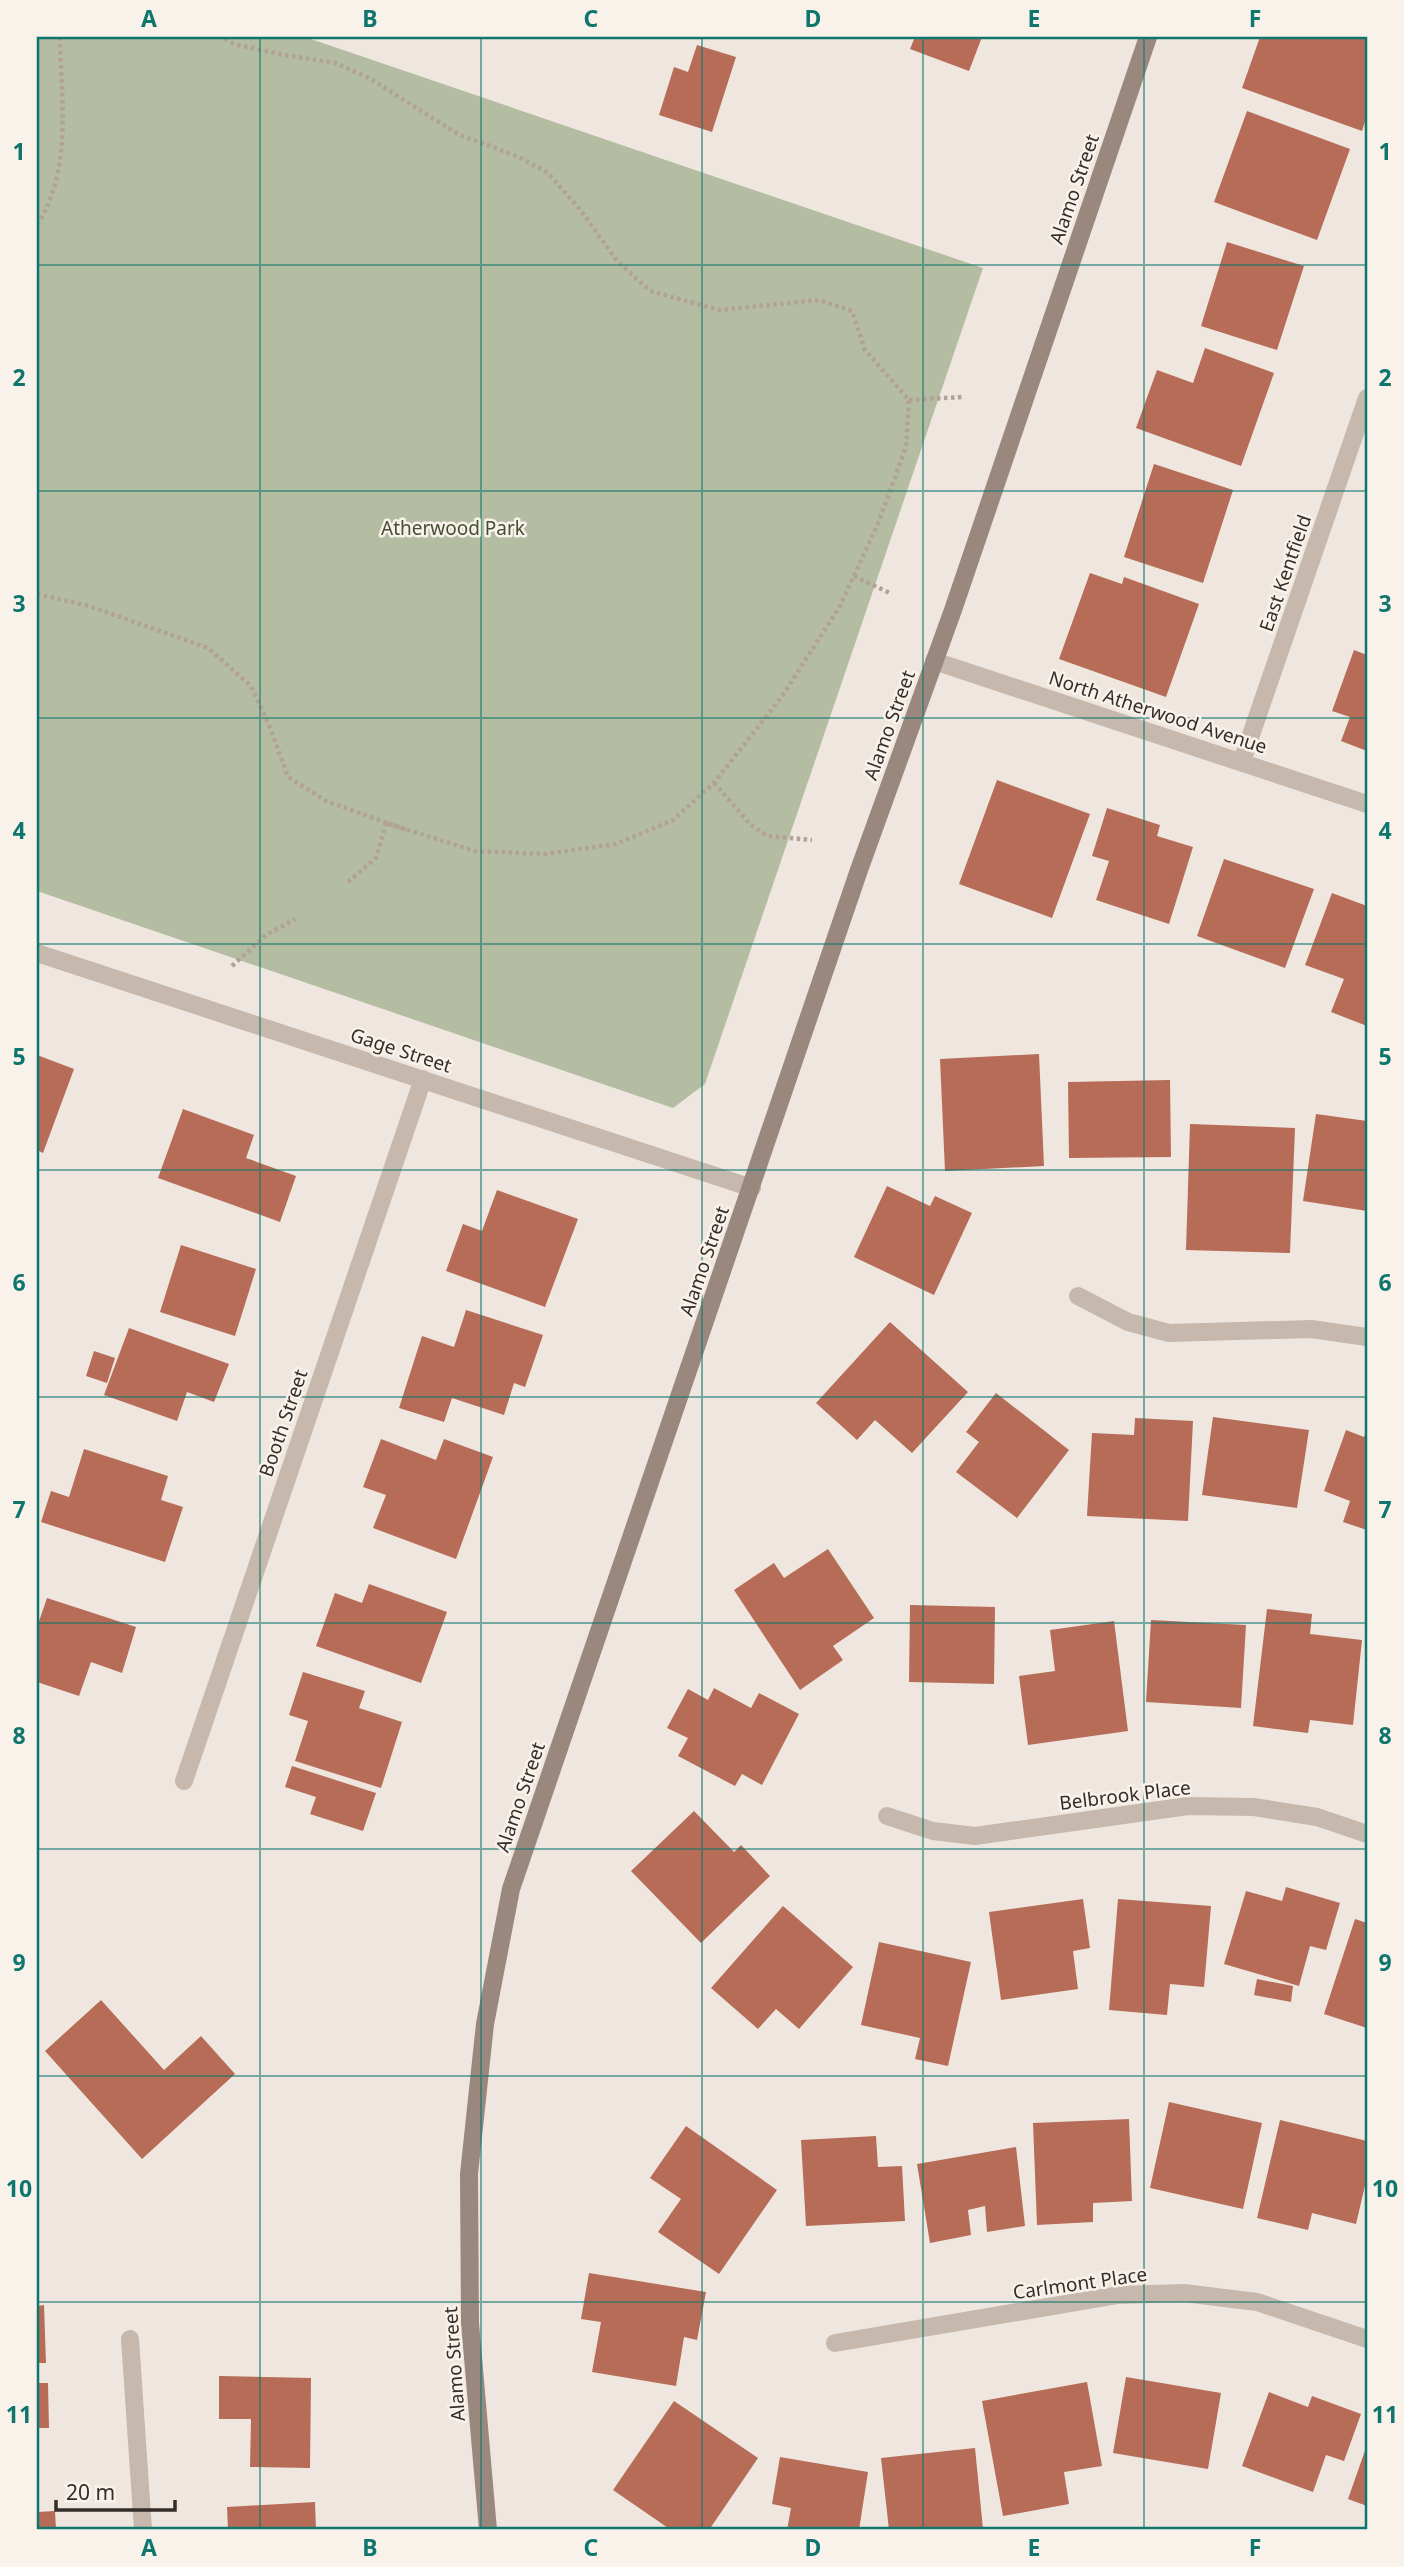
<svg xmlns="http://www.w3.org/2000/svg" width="1404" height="2567" viewBox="0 0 1404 2567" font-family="'Noto Sans',sans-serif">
	<rect width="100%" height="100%" fill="#efe7df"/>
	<!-- green -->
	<path fill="#b4bda1" d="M37,37H305L983,268L705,1084L673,1108L37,891Z"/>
	<!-- building -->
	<path fill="#b66c56" d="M915,37H982L969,71L910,49Z
		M1260,37H1367V116L1362,131L1242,88Z
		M697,45L736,57L712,132L659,115L674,67L688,72Z
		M1247,111L1350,149L1317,240L1214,202Z
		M1227,242L1304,266L1277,350L1201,326Z
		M1205,348L1274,373L1241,466L1136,428L1157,370L1193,383Z
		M1154,464L1233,490L1203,583L1124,557Z
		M1090,573L1122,584L1124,577L1199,604L1166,697L1059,659Z
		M1354,650L1367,655V751L1341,741L1350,717L1332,711Z
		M997,780L1090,814L1052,918L959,884Z
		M1107,808L1160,825L1157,836L1193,847L1169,924L1096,900L1109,861L1092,856Z
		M1224,859L1314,889L1285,968L1197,936Z
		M1332,893L1367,906V1026L1331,1012L1344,979L1305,965Z
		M1039,1054L1044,1166L945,1171L940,1059Z
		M37,1055L74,1069L43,1153L37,1150Z
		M1170,1080L1171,1157L1069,1158L1068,1082Z
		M183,1109L254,1135L246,1158L296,1176L280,1222L158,1178Z
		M1316,1114L1367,1121V1211L1303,1201Z
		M1190,1124L1295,1128L1290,1253L1186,1250Z
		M887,1186L930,1206L935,1196L972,1213L934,1295L854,1257Z
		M497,1190L578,1219L545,1307L446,1271L463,1224L482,1231Z
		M181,1245L256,1269L235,1336L160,1312Z
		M466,1310L543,1335L525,1387L514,1383L504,1415L452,1398L444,1422L399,1408L422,1336L454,1347Z
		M890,1322L968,1392L912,1453L875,1420L857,1440L816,1403Z
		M129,1328L229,1364L214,1402L187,1392L177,1421L104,1395Z
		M94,1351L115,1358L107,1383L86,1376Z
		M996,1393L1069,1450L1017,1518L956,1472L979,1442L966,1432Z
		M1213,1417L1309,1430L1297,1508L1202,1495Z
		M1135,1418L1193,1421L1188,1521L1087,1516L1092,1433L1134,1435Z
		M1367,1428V1530L1343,1522L1350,1501L1324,1491L1346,1430L1364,1437Z
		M381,1439L436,1460L444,1439L493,1457L456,1559L373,1528L386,1495L363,1487Z
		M84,1449L168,1476L161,1500L183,1507L165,1562L41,1522L51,1491L69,1497Z
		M828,1549L874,1618L833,1646L843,1660L800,1690L734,1590L774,1563L784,1578Z
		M369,1584L447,1612L421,1683L316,1646L335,1593L362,1603Z
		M47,1598L136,1627L122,1673L91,1662L79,1696L37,1682V1627Z
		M910,1605L995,1607L994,1684L909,1682Z
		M1267,1609L1312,1614L1310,1634L1362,1640L1353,1725L1310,1720L1308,1733L1253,1726Z
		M1151,1620L1246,1625L1241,1708L1146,1702Z
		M1114,1621L1128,1731L1028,1745L1019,1676L1055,1671L1050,1630Z
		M303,1672L365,1691L359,1708L402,1722L381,1788L295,1761L308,1721L289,1715Z
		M714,1688L751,1708L759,1693L799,1714L762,1785L742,1774L735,1786L678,1756L688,1738L667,1728L688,1689L708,1700Z
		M292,1766L376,1793L363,1831L310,1814L316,1797L285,1787Z
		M694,1811L734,1852L741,1845L770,1876L701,1943L631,1871Z
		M1286,1887L1340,1903L1326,1950L1310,1946L1299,1986L1224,1964L1246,1891L1282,1901Z
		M1083,1899L1090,1948L1073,1951L1078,1989L1001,2000L989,1912Z
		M1118,1899L1211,1906L1204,1987L1170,1984L1167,2015L1109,2010Z
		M783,1906L853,1967L799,2029L776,2009L758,2029L711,1988Z
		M1355,1919L1367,1923V2028L1324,2014Z
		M879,1942L971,1962L948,2066L915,2059L920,2038L861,2025Z
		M1257,1979L1293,1986L1291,2002L1254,1995Z
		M101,2000L164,2070L201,2036L235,2074L142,2159L45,2051Z
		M1169,2102L1262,2123L1243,2209L1150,2188Z
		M1129,2119L1132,2201L1093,2203V2222L1037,2225L1033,2123Z
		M1280,2120L1367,2141V2177L1356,2224L1312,2213L1308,2230L1257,2218Z
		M686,2126L777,2190L719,2274L658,2232L681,2199L650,2178Z
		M876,2136L878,2167L902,2166L905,2221L806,2226L801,2140Z
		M1016,2147L1025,2226L987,2232L985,2206L968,2210L971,2235L930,2243L917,2164Z
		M589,2273L706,2292L697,2340L684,2337L676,2386L592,2372L601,2322L581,2319Z
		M44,2305L46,2363H37V2306Z
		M219,2376L311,2378L310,2468L250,2467L251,2419H219Z
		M1126,2377L1221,2393L1208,2469L1113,2453Z
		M1087,2382L1102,2466L1064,2472L1069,2504L1003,2516L982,2401Z
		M37,2383H48L49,2428H37Z
		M1269,2392L1308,2407L1312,2396L1361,2414L1344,2461L1326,2455L1313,2492L1242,2466Z
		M674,2401L758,2458L709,2530H671L613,2490Z
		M1367,2445V2506L1348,2499Z
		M975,2448L983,2529L889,2530L881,2458Z
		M780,2457L868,2472L859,2530H787L791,2508L772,2504Z
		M315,2502L316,2530H228L227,2507Z
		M55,2511L56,2530H37V2512Z"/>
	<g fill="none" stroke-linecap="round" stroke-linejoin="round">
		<!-- path -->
		<path stroke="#b2a296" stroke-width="4.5" stroke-dasharray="3.5 3.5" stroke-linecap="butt" d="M37,225C73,168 61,101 60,37
			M909,400L962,397
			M854,576L892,594
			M37,594L89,606L208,648L251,686L269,725L288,777L326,801L404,829L386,823L392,825L475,851L546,854L616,844L673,820L714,783L783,695L840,606L879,521L906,447L909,400L865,350L852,311L819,300L719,310L650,291L617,261L582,212L548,173L519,157L458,134L369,78L336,63L284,55L234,44L222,37
			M714,783L751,825L768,836L812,840
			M348,882L376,858L386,823
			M232,966L266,935L295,919"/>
		<!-- street -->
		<path stroke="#c6b8ac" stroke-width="18" d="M934,661L1367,804
			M1242,761L1367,398
			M37,953L752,1188
			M1078,1296L1128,1322L1169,1333L1311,1329L1367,1337
			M184,1781L423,1079
			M887,1816L933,1831L975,1836L1188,1806L1254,1807L1317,1817L1367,1834
			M130,2339L143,2530
			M835,2343L1118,2295L1184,2293L1257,2302L1367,2339"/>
		<!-- secondary -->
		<path stroke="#9a887e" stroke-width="18" d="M488,2530L470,2323L469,2174L485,2024L511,1889L859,870L953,610L1148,37"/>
	</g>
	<!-- grid -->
	<path fill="none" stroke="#0f766e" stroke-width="2" stroke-opacity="0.55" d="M260,37V2530M481,37V2530M702,37V2530M923,37V2530M1144,37V2530M37,265H1367M37,491H1367M37,718H1367M37,944H1367M37,1170H1367M37,1397H1367M37,1623H1367M37,1849H1367M37,2076H1367M37,2302H1367"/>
	<g text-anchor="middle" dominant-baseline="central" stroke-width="5" stroke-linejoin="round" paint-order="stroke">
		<!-- street labels -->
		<g font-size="19" fill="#352d2a" stroke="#f8f2eb">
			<text transform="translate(1074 189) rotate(-71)">Alamo Street</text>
			<text transform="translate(1285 573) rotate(-71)">East Kentfield</text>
			<text transform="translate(1158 712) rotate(18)">North Atherwood Avenue</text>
			<text transform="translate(889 725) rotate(-70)">Alamo Street</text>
			<text transform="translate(401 1050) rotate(18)">Gage Street</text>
			<text transform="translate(704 1261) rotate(-71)">Alamo Street</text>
			<text transform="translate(283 1423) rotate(-71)">Booth Street</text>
			<text transform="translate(1125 1795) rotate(-7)">Belbrook Place</text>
			<text transform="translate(520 1797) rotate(-71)">Alamo Street</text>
			<text transform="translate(1080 2283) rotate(-8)">Carlmont Place</text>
			<text transform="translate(454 2364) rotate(-94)">Alamo Street</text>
		</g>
		<!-- park labels -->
		<g font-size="19" fill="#455031" stroke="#f8f2eb">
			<text x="453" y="528">Atherwood Park</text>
		</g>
	</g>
	<!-- border -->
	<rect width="1404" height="2567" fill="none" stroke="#f8f2eb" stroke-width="77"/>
	<!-- scale -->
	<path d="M56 2500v10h119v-10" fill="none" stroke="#352d2a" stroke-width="3.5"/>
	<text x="66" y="2500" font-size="21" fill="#352d2a" stroke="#f8f2eb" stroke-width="5" paint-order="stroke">20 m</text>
	<rect x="38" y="38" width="1328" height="2490" fill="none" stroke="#0f766e" stroke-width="2.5"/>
	<g font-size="23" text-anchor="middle" font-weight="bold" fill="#0f766e">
		<text x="149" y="27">A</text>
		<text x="370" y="27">B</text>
		<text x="591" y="27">C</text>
		<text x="813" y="27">D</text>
		<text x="1034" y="27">E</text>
		<text x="1255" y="27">F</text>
		<text x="19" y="160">1</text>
		<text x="1385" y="160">1</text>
		<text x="19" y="386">2</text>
		<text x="1385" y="386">2</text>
		<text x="19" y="612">3</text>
		<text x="1385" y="612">3</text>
		<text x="19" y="839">4</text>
		<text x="1385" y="839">4</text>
		<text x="19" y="1065">5</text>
		<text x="1385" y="1065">5</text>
		<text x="19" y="1291">6</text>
		<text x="1385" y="1291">6</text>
		<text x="19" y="1518">7</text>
		<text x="1385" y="1518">7</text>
		<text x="19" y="1744">8</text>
		<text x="1385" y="1744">8</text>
		<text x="19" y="1971">9</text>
		<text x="1385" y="1971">9</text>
		<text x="19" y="2197">10</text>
		<text x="1385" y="2197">10</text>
		<text x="19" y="2423">11</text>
		<text x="1385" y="2423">11</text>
		<text x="149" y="2556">A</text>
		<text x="370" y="2556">B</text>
		<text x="591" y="2556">C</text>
		<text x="813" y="2556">D</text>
		<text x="1034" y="2556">E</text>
		<text x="1255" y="2556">F</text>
	</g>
</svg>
